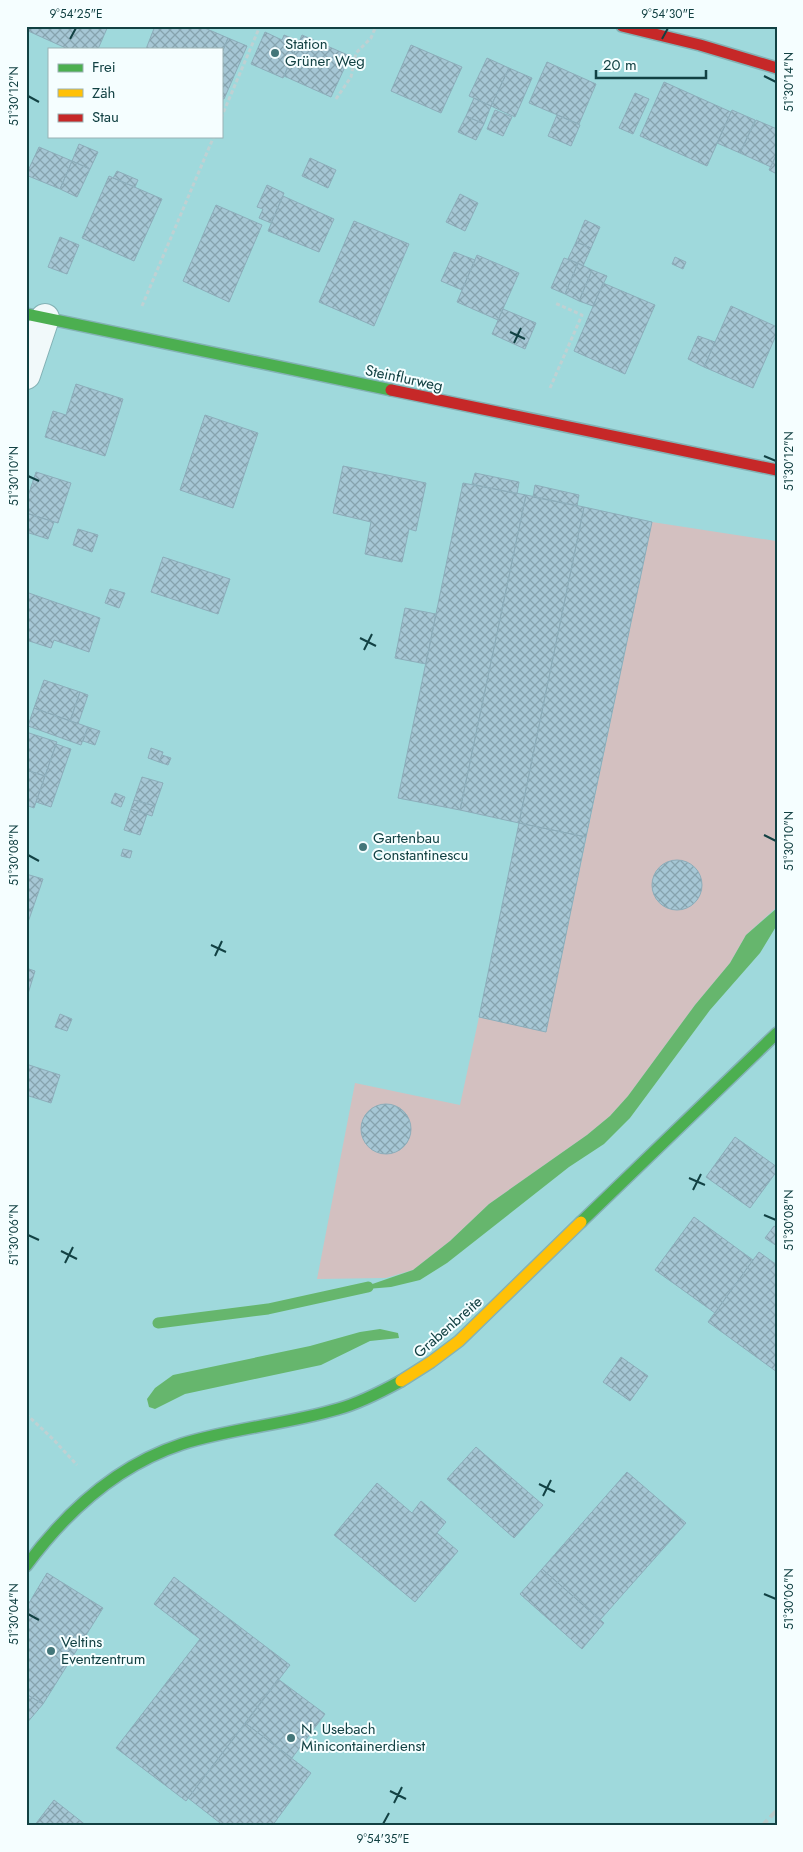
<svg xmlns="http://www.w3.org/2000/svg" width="803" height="1852" viewBox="0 0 803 1852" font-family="Jost,sans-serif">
	<defs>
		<pattern id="building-cross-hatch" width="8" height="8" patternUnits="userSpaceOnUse" patternTransform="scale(1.25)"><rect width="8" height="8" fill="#a6c7d5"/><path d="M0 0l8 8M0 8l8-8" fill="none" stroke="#86a3ae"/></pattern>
	</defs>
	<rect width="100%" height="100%" fill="#9fd9dc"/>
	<!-- green -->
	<path fill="#d3c0c0" d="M652,522L776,541L777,539V907L746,935L730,963L695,1005L628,1096L610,1116L587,1135L489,1204L450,1241L413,1270L386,1278L317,1279L355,1083L460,1105L479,1017L546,1031Z"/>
	<!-- water -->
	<path fill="#66b66d" d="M777,908V925L760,953L710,1010L630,1118L604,1144L569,1167L447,1263L420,1280L391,1287L355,1290L413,1270L450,1241L489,1204L587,1135L610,1116L628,1096L695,1005L730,963L746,935Z
		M380,1329L398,1333L399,1338L370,1341L321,1365L185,1394L155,1409L149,1407L147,1399L155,1388L173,1375L310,1346L360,1332Z"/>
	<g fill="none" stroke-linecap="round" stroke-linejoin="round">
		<!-- stream -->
		<path stroke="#66b66d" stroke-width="11" d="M158,1323L268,1309L368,1287"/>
	</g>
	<!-- building -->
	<path fill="url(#building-cross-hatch)" stroke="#8cadba" d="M26,26H108L98,49H68L26,30Z
		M155,26H200L228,38L221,55V49H146Z
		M265,32L282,40L284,35L299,41L283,78L251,64Z
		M302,35L350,56L331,97L284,76Z
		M228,38L247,46L224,99L221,98V55Z
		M411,45L462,67L441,113L391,91Z
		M487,58L509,68L491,106L469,96Z
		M547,62L596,84L579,124L529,103Z
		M509,68L532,78L515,117L491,106Z
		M664,82L731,112L707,166L640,136Z
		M635,93L649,99L633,134L619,128Z
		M474,98L491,106L484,124L466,116Z
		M495,110L512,117L503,136L487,129Z
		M732,110L755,120L740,153L717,143Z
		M557,115L580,125L571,146L548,136Z
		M466,116L484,124L476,140L458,132Z
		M756,120L777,129V153L771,167L740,153Z
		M79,144L98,152L90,169L72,161Z
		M39,147L72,161L60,189L26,175Z
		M777,153V174L769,170Z
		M310,158L336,170L328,188L302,176Z
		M72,161L90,169L77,197L60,189Z
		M117,171L138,180L135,187L113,178Z
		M109,176L162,199L134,261L82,238Z
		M267,185L284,193L271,223L259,218L263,209L257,207Z
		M460,194L478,203L465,231L446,222Z
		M283,196L334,219L319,252L268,231Z
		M216,205L262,225L229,302L183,281Z
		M585,220L600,227L591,248L576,242Z
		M354,221L409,244L374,326L319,302Z
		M60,237L79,245L67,274L48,267Z
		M576,242L591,248L583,266L568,259Z
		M454,252L475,260L462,290L441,281Z
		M477,255L519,273L498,320L457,302Z
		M675,257L686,262L683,269L672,264Z
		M564,258L578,263L565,294L551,288Z
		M578,263L592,270L579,301L565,294Z
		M592,270L607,276L593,306L579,301Z
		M603,283L655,305L625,374L574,351Z
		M731,306L777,327V333L753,388L704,367Z
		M503,309L536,323L525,349L492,334Z
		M698,336L715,342L704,367L688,359Z
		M76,384L123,399L105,456L45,437L53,411L66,415Z
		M205,415L258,433L233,508L180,490Z
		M343,466L426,483L416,531L409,529L402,562L365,554L371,522L333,513Z
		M36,472L71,483L58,523L26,513V502Z
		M475,473L519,482L517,494L472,484Z
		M463,483L526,495L460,810L398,798Z
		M535,485L579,495L577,506L533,497Z
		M526,495L584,507L519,823L460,810Z
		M584,507L652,522L586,837L519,823Z
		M26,513L54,522L48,539L26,532Z
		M78,529L98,535L92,552L73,545Z
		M163,557L230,579L218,614L151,592Z
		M110,589L125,593L119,608L105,603Z
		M26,592L100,618L89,652L54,640L51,648L26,640Z
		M405,608L436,614L426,664L395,658Z
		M44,680L80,692L70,721L34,708Z
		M80,692L88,695L78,724L70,721Z
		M34,708L88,727L81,745L28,726Z
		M88,727L100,731L95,745L83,741Z
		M26,732L57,742L45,776L26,770Z
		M56,744L71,749L51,807L36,802Z
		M151,748L163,752L159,762L148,758Z
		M162,755L171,758L168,765L159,762Z
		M26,770L45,776L34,808L26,805Z
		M142,777L163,783L155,806L134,800Z
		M115,793L125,797L121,807L111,803Z
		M134,800L155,806L152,816L131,809Z
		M131,809L147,814L140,835L124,830Z
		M519,823L586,837L546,1032L479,1017Z
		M123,849L132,851L130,858L121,856Z
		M652 885a25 25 0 1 1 50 0a25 25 0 1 1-50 0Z
		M26,874L43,879L26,928Z
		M26,968L35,971L27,997L26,996Z
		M60,1014L72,1019L67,1031L55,1027Z
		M26,1064L60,1075L51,1103L26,1095Z
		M361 1129a25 25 0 1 1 50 0a25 25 0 1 1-50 0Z
		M735,1137L777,1167V1171L750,1208L706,1177Z
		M694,1217L753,1260L715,1313L655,1270Z
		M774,1226L777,1228V1246L765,1238Z
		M759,1252L777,1265V1372L708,1322Z
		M621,1357L648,1376L630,1401L603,1382Z
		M476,1447L543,1505L514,1538L447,1479Z
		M627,1472L686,1523L600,1620L542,1569Z
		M377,1483L412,1513L421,1501L446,1522L437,1533L458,1551L415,1602L334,1535Z
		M542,1569L604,1623L582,1649L520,1594Z
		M47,1573L103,1608L43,1704L26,1694V1608Z
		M174,1577L290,1665L186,1801L116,1748L200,1639L154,1604Z
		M278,1679L325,1714L292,1758L245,1723Z
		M26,1694L43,1704L26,1724Z
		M245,1723L311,1773L272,1826H224L188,1798Z
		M54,1800L87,1826H34Z"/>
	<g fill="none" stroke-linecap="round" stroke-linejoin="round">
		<defs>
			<path id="street" d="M26,375L45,318"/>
			<path id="fast" d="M26,314L391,390
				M581,1222L777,1033
				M26,1566C66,1512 118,1465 182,1444C233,1428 288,1424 338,1409C360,1403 381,1392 401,1381"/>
			<path id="slow" d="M401,1381L431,1362L459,1341L581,1222"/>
			<path id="jam" d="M622,26L700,45L777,68
				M391,390L777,470"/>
		</defs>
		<!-- street casing -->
		<use href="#street" stroke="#83b2b5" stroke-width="30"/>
		<!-- fast casing -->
		<use href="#fast" stroke="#83b2b5" stroke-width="14"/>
		<!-- slow casing -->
		<use href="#slow" stroke="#83b2b5" stroke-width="14"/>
		<!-- jam casing -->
		<use href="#jam" stroke="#83b2b5" stroke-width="14"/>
		<!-- path -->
		<path stroke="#bfd1d3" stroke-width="3" stroke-dasharray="4 2.5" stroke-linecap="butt" d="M336,99L351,77L356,53L371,38L376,26
			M221,118L260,26
			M142,306L214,136
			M550,388L582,315L555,303
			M26,1414L53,1439L77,1465"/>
		<!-- street -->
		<use href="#street" stroke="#f1f9fa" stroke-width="28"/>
		<!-- fast -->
		<use href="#fast" stroke="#4caf50" stroke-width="11"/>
		<!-- slow -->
		<use href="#slow" stroke="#ffc107" stroke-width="11"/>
		<!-- jam -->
		<use href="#jam" stroke="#c62828" stroke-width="11"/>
		<!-- rail -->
		<path stroke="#b8c9c9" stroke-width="4" stroke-dasharray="8 4" stroke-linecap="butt" d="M762,1826L777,1810"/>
	</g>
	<!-- ticks -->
	<path fill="none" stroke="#124143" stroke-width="2" d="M70,39L76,28M662,39L668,28M764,76L776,82M28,96L39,102M510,332L525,339M514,343L521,328M764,456L776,461M28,476L39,481M360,638L376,646M364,650L372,634M764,835L776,841M28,855L39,861M211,945L226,952M215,956L222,941M689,1178L705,1185M693,1190L701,1174M764,1215L776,1220M28,1235L39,1240M61,1251L77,1259M65,1263L73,1247M539,1484L555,1492M543,1496L551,1480M764,1594L776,1599M28,1614L39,1620M390,1791L406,1799M394,1803L402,1787M383,1824L389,1813"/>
	<!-- markers -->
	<g fill="#437679" stroke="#f5feff" stroke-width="2">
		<circle cx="275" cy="53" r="5"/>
		<circle cx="363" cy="847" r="5"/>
		<circle cx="51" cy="1651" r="5"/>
		<circle cx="291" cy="1738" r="5"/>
	</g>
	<g text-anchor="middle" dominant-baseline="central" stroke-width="4" stroke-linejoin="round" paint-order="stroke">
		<!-- poi labels -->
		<g font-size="15" fill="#124143" stroke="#f5feff" text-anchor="start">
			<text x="285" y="44">Station<tspan x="285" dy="17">Grüner Weg</tspan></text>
			<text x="373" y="838">Gartenbau<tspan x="373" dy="17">Constantinescu</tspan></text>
			<text x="61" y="1642">Veltins<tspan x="61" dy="17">Eventzentrum</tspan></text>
			<text x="301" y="1729">N. Usebach<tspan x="301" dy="17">Minicontainerdienst</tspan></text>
		</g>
		<!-- street labels -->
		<g font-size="15" fill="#124143" stroke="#f5feff">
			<text transform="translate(404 378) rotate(12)">Steinflurweg</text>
			<text transform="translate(448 1327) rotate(-41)">Grabenbreite</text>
		</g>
	</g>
	<!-- border -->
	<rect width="803" height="1852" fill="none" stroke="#f5feff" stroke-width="55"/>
	<!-- legend -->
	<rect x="48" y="48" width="175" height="90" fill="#f5feff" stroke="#9ab2b4"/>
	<rect x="58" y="64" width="25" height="8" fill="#4caf50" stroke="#9ab2b4"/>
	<text x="92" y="72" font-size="15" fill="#124143">Frei</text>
	<rect x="58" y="89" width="25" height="8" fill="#ffc107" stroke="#9ab2b4"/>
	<text x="92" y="98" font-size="15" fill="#124143">Zäh</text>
	<rect x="58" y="114" width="25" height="8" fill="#c62828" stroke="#9ab2b4"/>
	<text x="92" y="122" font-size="15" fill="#124143">Stau</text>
	<!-- scale -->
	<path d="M596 70v8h110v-8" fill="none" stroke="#124143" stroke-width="2.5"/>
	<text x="603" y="70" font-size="15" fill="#124143" stroke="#f5feff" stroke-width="4" paint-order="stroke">20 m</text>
	<rect x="28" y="28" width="748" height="1796" fill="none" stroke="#124143" stroke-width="2"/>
	<g font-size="12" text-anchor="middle" fill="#124143">
		<text x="76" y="18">9°54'25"E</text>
		<text x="668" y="18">9°54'30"E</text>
		<text transform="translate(789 82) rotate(-90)" y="4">51°30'14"N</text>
		<text transform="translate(14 96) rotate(-90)" y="4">51°30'12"N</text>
		<text transform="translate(789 461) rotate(-90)" y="4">51°30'12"N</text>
		<text transform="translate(14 476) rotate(-90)" y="4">51°30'10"N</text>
		<text transform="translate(789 841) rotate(-90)" y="4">51°30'10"N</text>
		<text transform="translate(14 855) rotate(-90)" y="4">51°30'08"N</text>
		<text transform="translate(789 1220) rotate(-90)" y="4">51°30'08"N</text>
		<text transform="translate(14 1235) rotate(-90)" y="4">51°30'06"N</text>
		<text transform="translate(789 1599) rotate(-90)" y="4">51°30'06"N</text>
		<text transform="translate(14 1614) rotate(-90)" y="4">51°30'04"N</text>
		<text x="383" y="1843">9°54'35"E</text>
	</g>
</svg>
